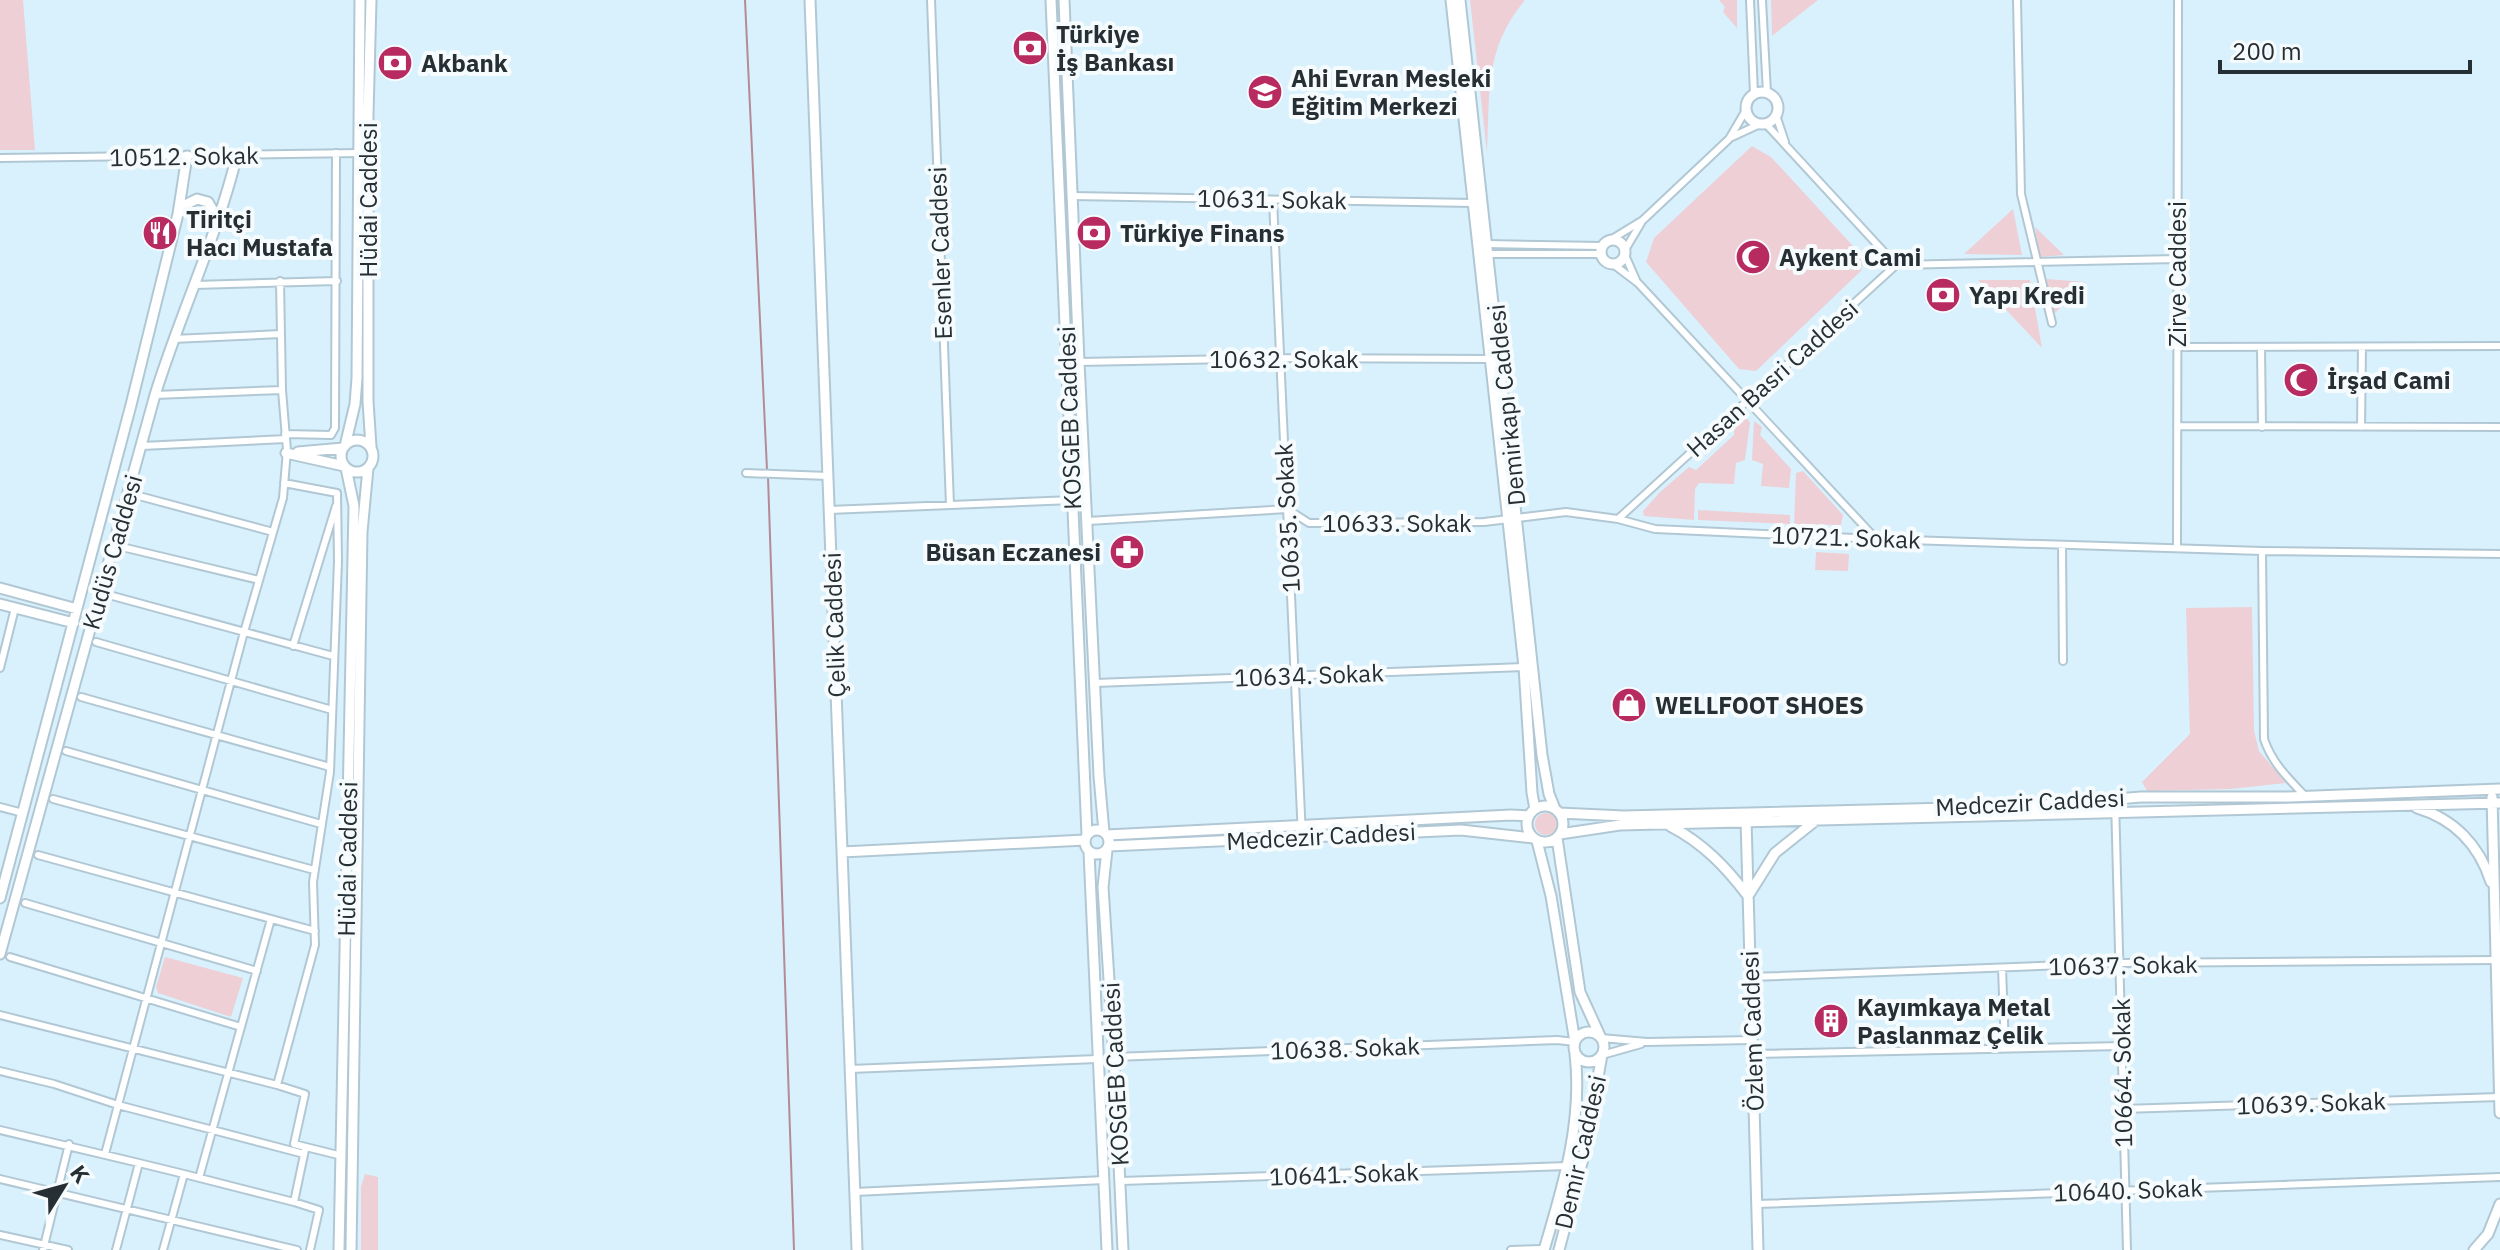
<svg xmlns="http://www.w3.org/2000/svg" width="2500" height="1250" viewBox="0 0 2500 1250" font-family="'IBM Plex Sans',sans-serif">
	<rect width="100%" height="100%" fill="#d9f1fd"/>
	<!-- green -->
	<path fill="#eecfd6" d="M0,0H23L35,150H0Z
		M1470,0H1525C1484,49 1490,93 1487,153Z
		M1719,0H1737V28L1723,12L1725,7Z
		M1771,0H1818L1772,36Z
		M1752,146L1771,157L1864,258L1861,271L1756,371L1739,369L1646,262L1654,238Z
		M2013,209L2022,255L1964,254Z
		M2035,227L2064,255L2039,257Z
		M2046,279L2086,282L2053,315Z
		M1978,280H2030L2042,348Z
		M1742,419H1748L1750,423L1745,460L1736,463L1734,484L1699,483L1695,489L1694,520L1644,516L1643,511L1660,492L1689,467L1696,470L1734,435V427Z
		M1754,421L1762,427L1760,435L1791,469L1789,488L1761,486L1763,464L1752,460Z
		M1803,471L1843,515L1841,525L1794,524L1796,473Z
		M1698,510L1790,515V524L1698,520Z
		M1816,552L1849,554L1848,571L1815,570Z
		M2252,607L2254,731L2259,751L2286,783L2230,789L2147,791L2142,782L2190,734L2186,608Z
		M1535 824a11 11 0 1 1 22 0a11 11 0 1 1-22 0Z
		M165,957L243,978L231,1017L158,993L156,987Z
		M365,1174L378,1177V1250H361V1187Z"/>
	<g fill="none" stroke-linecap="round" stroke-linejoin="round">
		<!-- stream -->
		<path stroke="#b48b95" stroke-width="2" d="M745,0L767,470
			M768,477L794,1250"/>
		<defs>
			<path id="street" d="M931,0L950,505
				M1750,0L1754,94
				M1762,0L1767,93
				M2017,0L2021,194L2052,323
				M1776,115L1785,142
				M1766,124L1896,265
				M1732,137L1760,124
				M0,158L360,153
				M1072,196L1473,203
				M1273,200L1302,837
				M1612,239L1643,220L1729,139L1746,110
				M1486,244L1602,246
				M1625,250L1641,223
				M1486,254H1600
				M1625,255L1636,280
				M1613,264L1638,283L1876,539
				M194,285L337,281
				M173,339L281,334
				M2177,347L2500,346
				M2261,347L2262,427
				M1079,362L1280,358L1490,359
				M155,395L282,390
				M2177,426L2500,427
				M2361,427L2362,347
				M285,434L331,435L335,428L336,153
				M142,446L286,439
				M746,473L828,476
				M284,483L337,493L338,561L330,772L313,882L315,945L277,1085L305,1094L294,1144L342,1156
				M139,496L273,532
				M829,510L1073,500
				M1618,519L1896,265L2178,259
				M1088,521L1287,509L1309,523L1484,522L1566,512L1618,519L1655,529L1876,539L2262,551L2500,554
				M2062,545L2063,661
				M122,547L259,580
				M2177,548L2178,0
				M2262,551L2264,739C2272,763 2288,778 2305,796
				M109,595L333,656
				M96,642L332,710
				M293,646L336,506
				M0,668L15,608
				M1095,683L1524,667
				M81,697L330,767
				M66,751L321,824
				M53,799L314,870
				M2115,800L2127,1250
				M0,807L23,813
				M38,855L315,931
				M25,903L257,971
				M10,957L241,1027
				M2002,968L2005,1048
				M1751,977L2119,963L2496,960
				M0,1015L277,1085
				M1601,1038L1647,1042L1752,1040
				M1752,1054L2121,1046
				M1602,1055L1641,1044
				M1114,1057L1557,1040L1575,1042
				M850,1069L1097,1059
				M0,1071L54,1084L118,1105L304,1154
				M2123,1109L2500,1097
				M0,1130L139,1163L116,1250
				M305,1150L294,1202L319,1210L310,1250
				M105,1154L244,632L283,498L287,450L282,390L280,281
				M139,1163L184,1174
				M199,1178L271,919
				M0,1179L297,1250
				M1121,1181L1567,1166
				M855,1192L1104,1180
				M1757,1204L2500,1177
				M0,1235L68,1250
				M43,1250L69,1144
				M163,1250L184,1174L294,1202
				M1511,1250L1544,1249"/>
			<path id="secondary" d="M810,0L857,1250
				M1051,0L1087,835
				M1064,0L1079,362L1099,776L1104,832
				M1451,0L1524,667L1532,793L1535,809
				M1460,0L1542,755L1549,794L1555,809
				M1746 108a16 16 0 1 1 32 0a16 16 0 1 1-32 0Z
				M179,213L187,204L197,199L208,202L215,214V224
				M1601 252a12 12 0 1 1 24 0a12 12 0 1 1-24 0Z
				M341 456a16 16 0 1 1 32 0a16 16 0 1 1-32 0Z
				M345,446L355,404L357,378L360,0
				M371,447L368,401V115L371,0
				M298,452L343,448
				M286,453L344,466
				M0,588L77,609
				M0,604L74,623
				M2492,797L2500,1113
				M1527 824a18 18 0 1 1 36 0a18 18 0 1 1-36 0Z
				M2417,808C2454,819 2479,845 2491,882
				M1559,813L1624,816L2031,806L2141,797H2289L2500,789
				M1746,819L1758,1250
				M1670,826C1703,843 1726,867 1748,896L1775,853L1815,821
				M1085 842a12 12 0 1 1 24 0a12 12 0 1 1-24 0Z
				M1560,834L1620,825L2500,803
				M1107,835L1511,815L1529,816
				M1557,838L1580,992L1601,1038
				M1537,841L1551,896L1575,1042
				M1109,846L1461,830L1533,838
				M1107,850L1103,887L1114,1057L1123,1250
				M842,852L1085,840
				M1089,852L1107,1250
				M0,898L131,405L178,214L187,156
				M0,954L155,395C180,314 217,237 237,155
				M1574 1047a15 15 0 1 1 30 0a15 15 0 1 1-30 0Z
				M339,1250L354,506L346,468
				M351,1250L361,593L362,532L368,468
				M1544,1250C1563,1186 1583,1121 1575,1054
				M1559,1250L1583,1159L1602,1055
				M2474,1250L2488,1234L2500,1204"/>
		</defs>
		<!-- street casing -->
		<use href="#street" stroke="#b1c8d4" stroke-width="10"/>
		<!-- secondary casing -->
		<use href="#secondary" stroke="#b1c8d4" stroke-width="13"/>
		<!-- street -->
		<use href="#street" stroke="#fff" stroke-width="6"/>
		<!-- secondary -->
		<use href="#secondary" stroke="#fff" stroke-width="9"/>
	</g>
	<!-- icons -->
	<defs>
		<symbol id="bank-disc" viewBox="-11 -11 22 22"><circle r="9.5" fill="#b82b61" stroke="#f6fbfd"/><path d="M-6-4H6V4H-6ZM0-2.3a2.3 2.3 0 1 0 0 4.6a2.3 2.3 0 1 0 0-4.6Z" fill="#fff"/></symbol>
		<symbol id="school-disc" viewBox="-11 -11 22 22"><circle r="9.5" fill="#b82b61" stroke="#f6fbfd"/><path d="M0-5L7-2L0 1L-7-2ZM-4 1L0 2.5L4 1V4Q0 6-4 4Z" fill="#fff"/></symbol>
		<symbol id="restaurant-disc" viewBox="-11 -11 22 22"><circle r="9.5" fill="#b82b61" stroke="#f6fbfd"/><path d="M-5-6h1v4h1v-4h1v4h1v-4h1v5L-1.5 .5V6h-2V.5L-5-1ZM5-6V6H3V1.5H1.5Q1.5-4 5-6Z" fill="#fff"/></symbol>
		<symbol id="mosque-disc" viewBox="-11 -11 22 22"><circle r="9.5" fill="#b82b61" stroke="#f6fbfd"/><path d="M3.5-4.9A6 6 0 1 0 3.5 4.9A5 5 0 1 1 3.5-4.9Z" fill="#fff"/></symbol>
		<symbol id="pharmacy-disc" viewBox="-11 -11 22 22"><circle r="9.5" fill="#b82b61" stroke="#f6fbfd"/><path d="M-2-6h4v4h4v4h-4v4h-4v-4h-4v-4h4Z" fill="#fff"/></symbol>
		<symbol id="shop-disc" viewBox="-11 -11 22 22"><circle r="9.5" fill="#b82b61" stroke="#f6fbfd"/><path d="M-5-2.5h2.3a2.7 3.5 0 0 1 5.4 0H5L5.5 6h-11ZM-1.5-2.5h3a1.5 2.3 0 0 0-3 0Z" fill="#fff"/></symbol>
		<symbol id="building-disc" viewBox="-11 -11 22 22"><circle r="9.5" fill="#b82b61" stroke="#f6fbfd"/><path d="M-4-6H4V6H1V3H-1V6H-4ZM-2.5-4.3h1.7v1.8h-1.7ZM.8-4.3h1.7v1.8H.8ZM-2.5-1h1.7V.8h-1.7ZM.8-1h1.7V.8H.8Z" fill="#fff"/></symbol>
	</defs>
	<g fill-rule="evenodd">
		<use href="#bank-disc" x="1010" y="28" width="40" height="40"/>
		<use href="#bank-disc" x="375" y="43" width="40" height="40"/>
		<use href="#school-disc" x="1245" y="72" width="40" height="40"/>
		<use href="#restaurant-disc" x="140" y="213" width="40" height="40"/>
		<use href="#bank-disc" x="1074" y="213" width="40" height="40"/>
		<use href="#mosque-disc" x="1733" y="237" width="40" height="40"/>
		<use href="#bank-disc" x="1923" y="275" width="40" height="40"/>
		<use href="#mosque-disc" x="2281" y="360" width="40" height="40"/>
		<use href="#pharmacy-disc" x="1107" y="532" width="40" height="40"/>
		<use href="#shop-disc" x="1609" y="685" width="40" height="40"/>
		<use href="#building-disc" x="1811" y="1001" width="40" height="40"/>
	</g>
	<g text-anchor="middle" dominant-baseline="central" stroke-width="8" stroke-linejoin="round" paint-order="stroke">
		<!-- poi labels -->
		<g font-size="24" font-weight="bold" fill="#262f33" stroke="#f6fbfd" text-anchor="start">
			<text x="1056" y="34">Türkiye<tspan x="1056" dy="28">İş Bankası</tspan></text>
			<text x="421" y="63">Akbank</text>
			<text x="1291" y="78">Ahi Evran Mesleki<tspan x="1291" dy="28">Eğitim Merkezi</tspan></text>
			<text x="186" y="219">Tiritçi<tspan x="186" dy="28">Hacı Mustafa</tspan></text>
			<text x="1120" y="233">Türkiye Finans</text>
			<text x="1779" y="257">Aykent Cami</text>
			<text x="1969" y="295">Yapı Kredi</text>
			<text x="2327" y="380">İrşad Cami</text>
			<text x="1101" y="552" text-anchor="end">Büsan Eczanesi</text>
			<text x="1655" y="705">WELLFOOT SHOES</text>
			<text x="1857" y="1007">Kayımkaya Metal<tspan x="1857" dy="28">Paslanmaz Çelik</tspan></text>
		</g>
		<!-- street labels -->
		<g font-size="24" fill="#262f33" stroke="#f6fbfd">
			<text transform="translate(184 156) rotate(-1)">10512. Sokak</text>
			<text transform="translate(1272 199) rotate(1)">10631. Sokak</text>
			<text transform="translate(368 200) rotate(-90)">Hüdai Caddesi</text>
			<text transform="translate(940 253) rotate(-92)">Esenler Caddesi</text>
			<text transform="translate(2177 274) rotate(-90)">Zirve Caddesi</text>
			<text x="1284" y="359">10632. Sokak</text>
			<text transform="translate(1772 378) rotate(-42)">Hasan Basri Caddesi</text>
			<text transform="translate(1506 405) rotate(-96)">Demirkapı Caddesi</text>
			<text transform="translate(1069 418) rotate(-92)">KOSGEB Caddesi</text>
			<text transform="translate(1287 518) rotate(-93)">10635. Sokak</text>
			<text x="1397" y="523">10633. Sokak</text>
			<text transform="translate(1846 537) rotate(2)">10721. Sokak</text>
			<text transform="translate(112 552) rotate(-74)">Kudüs Caddesi</text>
			<text transform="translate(834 625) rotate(-92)">Çelik Caddesi</text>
			<text transform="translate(1309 675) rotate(-2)">10634. Sokak</text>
			<text transform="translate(2030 802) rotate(-3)">Medcezir Caddesi</text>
			<text transform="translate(1321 836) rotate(-3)">Medcezir Caddesi</text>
			<text transform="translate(347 859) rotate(-89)">Hüdai Caddesi</text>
			<text transform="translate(2123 965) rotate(-1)">10637. Sokak</text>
			<text transform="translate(1752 1031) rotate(-92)">Özlem Caddesi</text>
			<text transform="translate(1345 1048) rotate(-2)">10638. Sokak</text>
			<text transform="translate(2122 1073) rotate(-91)">10664. Sokak</text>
			<text transform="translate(1115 1074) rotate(-93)">KOSGEB Caddesi</text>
			<text transform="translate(2311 1103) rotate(-2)">10639. Sokak</text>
			<text transform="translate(1580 1152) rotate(-77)">Demir Caddesi</text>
			<text transform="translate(1344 1174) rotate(-2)">10641. Sokak</text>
			<text transform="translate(2128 1190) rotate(-2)">10640. Sokak</text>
		</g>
	</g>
	<!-- north arrow -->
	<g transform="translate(64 1186) rotate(53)" stroke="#f6fbfd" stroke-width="6" paint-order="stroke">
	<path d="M0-6L14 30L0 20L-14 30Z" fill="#262f33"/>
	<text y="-12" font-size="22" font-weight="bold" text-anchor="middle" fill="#262f33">K</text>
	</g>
	<!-- scale -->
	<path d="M2220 60v12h250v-12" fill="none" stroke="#262f33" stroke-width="4"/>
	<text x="2232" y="60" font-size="24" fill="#262f33" stroke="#f6fbfd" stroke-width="6" paint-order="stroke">200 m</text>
</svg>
